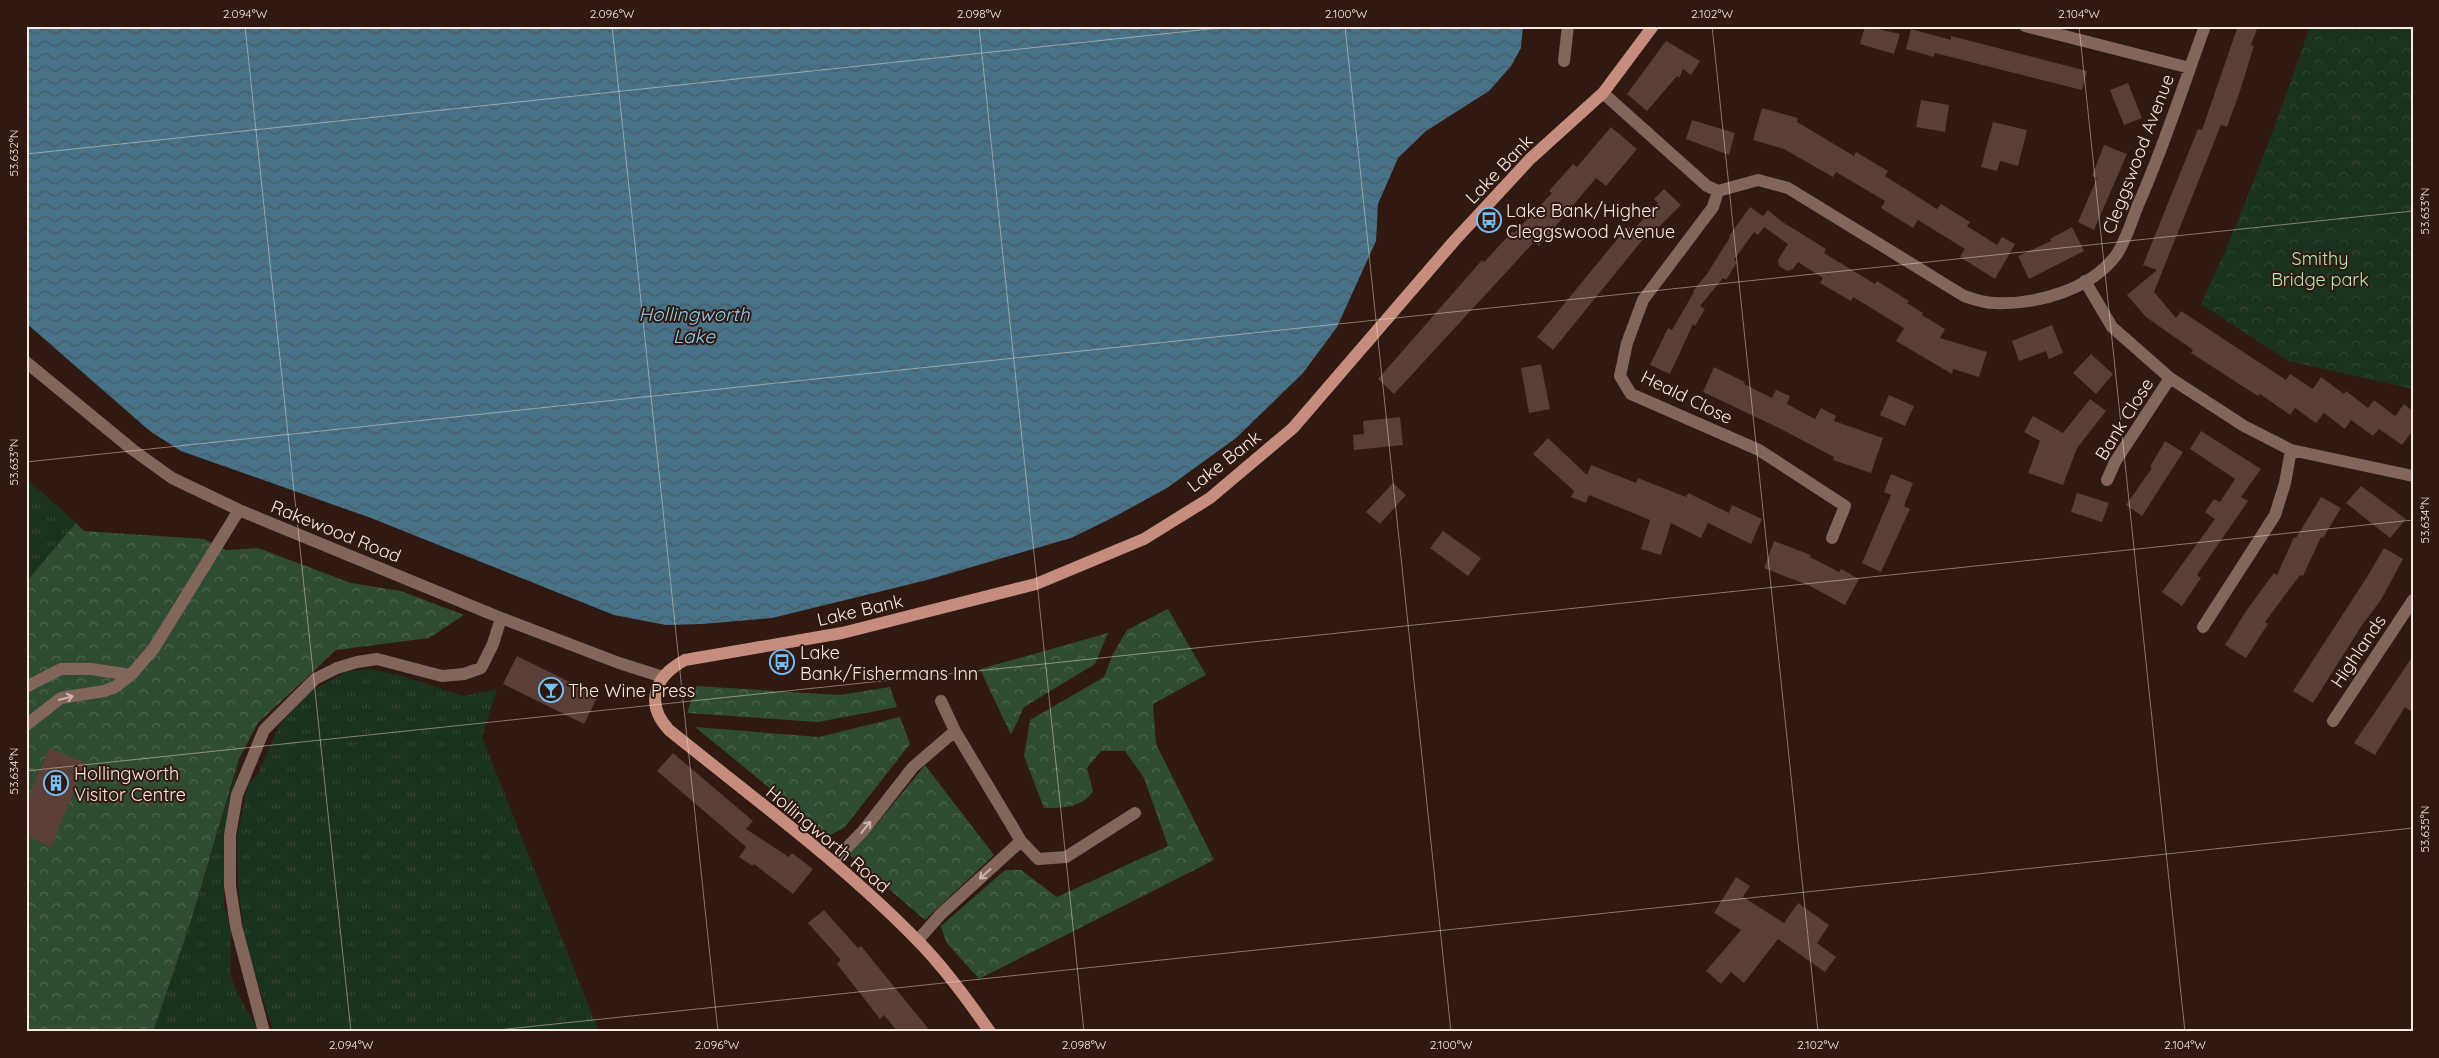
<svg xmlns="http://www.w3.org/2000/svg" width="2439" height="1058" viewBox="0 0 2439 1058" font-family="Quicksand,sans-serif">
	<defs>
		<pattern id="grass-tufts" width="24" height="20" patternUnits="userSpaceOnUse" patternTransform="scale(1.25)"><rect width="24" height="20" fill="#1b321c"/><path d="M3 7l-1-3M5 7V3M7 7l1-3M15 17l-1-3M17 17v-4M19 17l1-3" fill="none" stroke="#324632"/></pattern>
		<pattern id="forest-crowns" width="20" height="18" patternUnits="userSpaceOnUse" patternTransform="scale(1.25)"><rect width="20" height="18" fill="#2f4c31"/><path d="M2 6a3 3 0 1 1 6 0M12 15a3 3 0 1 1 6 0" fill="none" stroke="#4e664f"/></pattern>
		<pattern id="park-crowns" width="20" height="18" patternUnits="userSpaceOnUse" patternTransform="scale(1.25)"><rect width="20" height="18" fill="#1b321c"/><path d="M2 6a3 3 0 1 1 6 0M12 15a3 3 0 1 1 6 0" fill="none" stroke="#324632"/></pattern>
		<pattern id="water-waves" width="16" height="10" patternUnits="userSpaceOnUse" patternTransform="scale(1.25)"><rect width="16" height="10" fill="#477287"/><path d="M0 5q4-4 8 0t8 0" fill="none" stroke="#495a62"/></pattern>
	</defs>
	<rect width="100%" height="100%" fill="#2f1910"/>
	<!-- grass -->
	<path fill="url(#grass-tufts)" d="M26,478L76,523L26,582Z
		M369,669L399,675L464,696L497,689L482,737L599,1032H274L245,944L238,885L237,836L248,784L258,774L280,724L309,692L345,672Z
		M240,759L224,842V903L231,933V976L236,990L259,1032H153L190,924Z"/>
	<!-- forest -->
	<path fill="url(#forest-crowns)" d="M76,523L84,531L204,539L226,550L258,548L351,583L401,591L464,615L429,638L336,650L258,723L239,759L190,924L153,1032H26V582Z
		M1168,609L1206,675L1153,704L1156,744L1214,860L979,979L946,942L941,926L1005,870H1021L1057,897L1168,846L1144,778L1125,751H1101L1087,768L1093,791C1083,808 1062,808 1044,808L1024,756L1030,720L1104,677L1113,654L1127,630Z
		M1108,633L1095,664L1024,707L1011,735L980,669Z
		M696,686L840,695L890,687L897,707L818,722L687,713Z
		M900,717L910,744L844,828L828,836L695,727L819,737Z
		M925,765L994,855L925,920L847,853L876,825Z"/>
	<!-- park -->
	<path fill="url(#park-crowns)" d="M2310,26H2413V389L2288,361L2201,304C2243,214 2278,121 2310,26Z"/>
	<!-- water -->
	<path fill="url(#water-waves)" d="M26,26H1523L1521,48L1511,66L1489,91L1426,131L1398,158L1378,204L1376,241L1337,327L1303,373L1236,438L1167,488L1114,517L1071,538L927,580L772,618L702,624L666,625L614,615L371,518L181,451L151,432L26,323Z"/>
	<!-- building -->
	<path fill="#593f35" d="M1865,26L1900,34L1894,54L1860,44Z
		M2238,26H2258L2251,45L2254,46L2239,94L2227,127L2221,125L2154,292L2176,318L2181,311L2286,380L2290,374L2313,389L2321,377L2344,394L2346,391L2368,408L2374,400L2395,416L2404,404L2413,411V430L2402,445L2379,429L2373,436L2351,420L2345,429L2324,413L2316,423L2295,408L2290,415L2260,394L2258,396L2191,353L2193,350L2146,317L2127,295L2157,270L2143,265L2198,129L2202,130Z
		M1911,29L1951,40V36L2087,71L2082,90L1935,53L1934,57L1906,49Z
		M1666,41L1700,61L1691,75L1683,69L1679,78L1677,76L1647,111L1627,94Z
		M2128,83L2142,118L2124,125L2110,90Z
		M1921,100L1949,105L1945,132L1916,127Z
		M1762,108L1798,118L1797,122L1854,156L1856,152L1888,171L1885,176L1937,209L1941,204L1970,222L1967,226L1997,245L2002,237L2015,244L1995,279L1960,257L1965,249L1918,220L1913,228L1881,208L1885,201L1836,172L1833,177L1784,149L1753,140Z
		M1692,120L1735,133L1729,155L1686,139Z
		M1993,122L2027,130L2018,166L2000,161L1997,171L1981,167Z
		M1611,127L1637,149L1606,186L1596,178L1539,246L1534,242L1394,394L1378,379L1482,260L1484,262L1512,232L1514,233L1552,193L1549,191L1573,164L1577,167Z
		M2104,145L2127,154L2094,230L2078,222L2097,178L2092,176Z
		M1664,189L1681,205L1656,230L1653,227L1553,350L1537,337L1628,226L1633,230L1658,203L1654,199Z
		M1750,207L1763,216L1768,210L1781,221L1826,249L1824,253L1875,284L1877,281L1909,301L1907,303L1923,313L1922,315L1945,329L1940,338L1987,352L1979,377L1953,369L1952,374L1896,341L1904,328L1853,297L1851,301L1820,283L1823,278L1798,262L1793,269L1787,271L1779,266L1778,260L1788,244L1764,227L1758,235L1754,232L1734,260L1737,262L1726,280L1723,278L1700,306L1705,309L1695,326L1693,324L1670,374L1650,365L1668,328L1672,330L1694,292L1693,291L1707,274L1730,237L1729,236Z
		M2072,227L2084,251L2029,279L2018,256L2051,241L2050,239Z
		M2052,325L2063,353L2049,359L2046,351L2019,361L2012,341Z
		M2091,354L2113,374L2096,394L2073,373Z
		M1541,364L1550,409L1529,413L1521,368Z
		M1714,367L1745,382L1744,384L1772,398L1776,390L1790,396L1787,404L1815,419L1821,408L1836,416L1834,421L1883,438L1871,473L1833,460L1834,457L1783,430L1703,392Z
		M1889,395L1914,406L1905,426L1880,415Z
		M2090,399L2106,411L2077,448L2063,485L2028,473L2040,441L2024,432L2033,416L2063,433Z
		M1400,417L1403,445L1354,450L1353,435L1364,434L1363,421Z
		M2201,431L2261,469L2241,497L2248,501L2197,575L2201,578L2182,606L2162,592L2215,519L2205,512L2214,499L2220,502L2235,479L2190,449Z
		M1548,438L1587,475L1591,465L1636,483L1638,478L1686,497L1688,493L1729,513L1732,505L1762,519L1751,544L1708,523L1701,538L1671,523L1661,555L1641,549L1650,520L1589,495L1586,503L1571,497L1574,491L1533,454Z
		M2165,441L2183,452L2142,516L2126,505L2152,468L2150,467Z
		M1891,474L1913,483L1904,506L1910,509L1881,572L1862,563L1891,495L1884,492Z
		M1393,483L1406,495L1380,524L1366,512Z
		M2361,486L2406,519L2390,538L2346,503Z
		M2077,493L2109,503L2102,522L2071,512Z
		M2321,497L2341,508L2323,538L2321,537L2303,576L2300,575L2265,622L2268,624L2246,658L2225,645L2246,611L2274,573L2277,575L2294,537L2296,538Z
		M1443,531L1481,558L1468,576L1430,548Z
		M1774,541L1811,555L1810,557L1839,572L1841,569L1859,579L1845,605L1810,586L1764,568Z
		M2384,548L2403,559L2381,600L2362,625L2313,703L2293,691L2367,577Z
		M517,656L598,696L584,724L503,684Z
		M2413,656V713L2405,707L2375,755L2354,743Z
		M49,748L86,763L51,847L26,836V802Z
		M673,753L753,821L746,829L789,857L792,853L813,869L793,894L754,864L753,866L739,857L746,847L657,771Z
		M1736,877L1750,886L1743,897L1784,923L1798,903L1829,925L1817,943L1836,957L1825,972L1778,939L1744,983L1731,972L1721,984L1706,971L1741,930L1714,913Z
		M824,910L858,948L861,946L931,1032H898L884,1015L880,1019L837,964L841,960L808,923Z"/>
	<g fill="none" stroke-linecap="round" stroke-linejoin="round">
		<!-- minor -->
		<path stroke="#82665b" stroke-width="12" d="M2025,26L2190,68
			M1564,61L1568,26
			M1603,93L1707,186L1718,191L1758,180L1788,188L1964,296C1973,299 1984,303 1994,303C2036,305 2091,290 2117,254C2126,240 2132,220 2138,205C2164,147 2183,86 2205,26
			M1718,191L1713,207L1643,300L1627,343L1620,376L1631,394L1759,450L1845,506L1832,538
			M2085,281L2112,327L2170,378L2244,426L2291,450L2413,476
			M26,362L133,450L172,478L239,510L501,618L619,663L663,677
			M2107,480L2115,462L2170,378
			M2203,627L2275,515L2285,483L2291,450
			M26,687L61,669H91L131,675
			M941,701L955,731L1021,841L1038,859L1066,857L1135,813
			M2333,721L2413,600
			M26,725L61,698L104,691L115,687L131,675L154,648L239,510
			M833,862L863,831L913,767L955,731
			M918,940L941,914L1021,841
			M264,1032L236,926L230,886V835L237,795L264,730L315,679L337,668L357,662L377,659L442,676L464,674L481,668L493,644L501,618"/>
		<!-- major -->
		<path stroke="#c68c7d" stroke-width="12" d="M990,1032C968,1000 945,968 917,940C842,863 753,798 669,730C644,703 655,676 685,660L842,633L1036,584L1144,539L1210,498L1293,428L1455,240L1530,159L1603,93L1653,26"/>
	</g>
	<!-- one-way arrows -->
	<defs><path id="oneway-shaft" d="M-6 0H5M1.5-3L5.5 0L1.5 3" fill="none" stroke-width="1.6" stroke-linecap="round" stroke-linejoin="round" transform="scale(1.25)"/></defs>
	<g stroke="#cab5ad">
		<use href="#oneway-shaft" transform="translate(66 698) rotate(-15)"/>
		<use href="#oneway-shaft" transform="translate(866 827) rotate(-51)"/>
		<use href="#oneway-shaft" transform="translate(985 874) rotate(138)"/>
	</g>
	<!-- ticks -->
	<path fill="none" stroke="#fae9e3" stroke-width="1" stroke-opacity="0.45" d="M245,26L351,1032M612,26L718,1032M979,26L1084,1032M1345,26L1451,1032M1712,26L1818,1032M2079,26L2185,1032M26,154L1238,26M26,462L2413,211M26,771L2413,520M479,1032L2413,828"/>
	<!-- icons -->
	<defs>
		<symbol id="bus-ring" viewBox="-11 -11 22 22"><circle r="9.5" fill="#2f1910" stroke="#77bff7" stroke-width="1.5"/><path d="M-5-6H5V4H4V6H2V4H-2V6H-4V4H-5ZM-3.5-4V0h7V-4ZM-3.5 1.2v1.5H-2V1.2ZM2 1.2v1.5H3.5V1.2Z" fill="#77bff7"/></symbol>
		<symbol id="bar-ring" viewBox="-11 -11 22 22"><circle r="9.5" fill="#2f1910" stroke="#77bff7" stroke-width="1.5"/><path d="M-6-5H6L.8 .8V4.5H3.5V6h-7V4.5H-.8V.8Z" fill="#77bff7"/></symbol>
		<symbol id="building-ring" viewBox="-11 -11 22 22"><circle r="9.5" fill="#2f1910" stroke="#77bff7" stroke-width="1.5"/><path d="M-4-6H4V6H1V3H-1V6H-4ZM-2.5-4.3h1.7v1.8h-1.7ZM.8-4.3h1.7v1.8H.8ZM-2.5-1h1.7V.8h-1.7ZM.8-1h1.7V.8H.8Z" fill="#77bff7"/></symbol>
	</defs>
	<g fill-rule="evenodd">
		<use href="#bus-ring" x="1475" y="206" width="28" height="28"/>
		<use href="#bus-ring" x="768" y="648" width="28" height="28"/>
		<use href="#bar-ring" x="537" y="676" width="28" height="28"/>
		<use href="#building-ring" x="42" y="769" width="28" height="28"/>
	</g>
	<g text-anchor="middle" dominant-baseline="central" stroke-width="4" stroke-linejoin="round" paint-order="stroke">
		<!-- street labels -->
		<g font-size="18" fill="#fae9e3" stroke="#2f1910">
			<text transform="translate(2138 154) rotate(-69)">Cleggswood Avenue</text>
			<text transform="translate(1499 169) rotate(-46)">Lake Bank</text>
			<text transform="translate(1687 397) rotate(26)">Heald Close</text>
			<text transform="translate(2124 419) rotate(-58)">Bank Close</text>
			<text transform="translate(1224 461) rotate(-38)">Lake Bank</text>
			<text transform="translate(336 531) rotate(22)">Rakewood Road</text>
			<text transform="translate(860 610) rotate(-13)">Lake Bank</text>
			<text transform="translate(2358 651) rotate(-56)">Highlands</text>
			<text transform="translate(828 839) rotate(40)">Hollingworth Road</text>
		</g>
		<!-- poi labels -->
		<g font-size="18" fill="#fae9e3" stroke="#2f1910" text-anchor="start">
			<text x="1506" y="210">Lake Bank/Higher<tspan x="1506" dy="21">Cleggswood Avenue</tspan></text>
			<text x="800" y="652">Lake<tspan x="800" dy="21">Bank/Fishermans Inn</tspan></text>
			<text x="568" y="690">The Wine Press</text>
			<text x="74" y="773">Hollingworth<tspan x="74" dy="21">Visitor Centre</tspan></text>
		</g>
		<!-- park labels -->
		<g font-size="18" fill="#b3e8b5" stroke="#2f1910">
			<text x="2320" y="258">Smithy<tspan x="2320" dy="21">Bridge park</tspan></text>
		</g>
		<!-- water labels -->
		<g font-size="19" font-style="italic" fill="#8ad3f6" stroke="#2f1910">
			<text x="694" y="314">Hollingworth<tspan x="694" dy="22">Lake</tspan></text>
		</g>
	</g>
	<!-- border -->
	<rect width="2439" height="1058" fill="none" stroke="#2f1910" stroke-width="55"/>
	<rect x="28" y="28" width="2384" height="1002" fill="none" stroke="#fae9e3" stroke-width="2"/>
	<g font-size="12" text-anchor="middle" fill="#fae9e3">
		<text x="245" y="18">2.094°W</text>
		<text x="612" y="18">2.096°W</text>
		<text x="979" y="18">2.098°W</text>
		<text x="1346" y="18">2.100°W</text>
		<text x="1712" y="18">2.102°W</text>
		<text x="2079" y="18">2.104°W</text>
		<text transform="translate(14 153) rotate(-90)" y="4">53.632°N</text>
		<text transform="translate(2425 211) rotate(-90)" y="4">53.633°N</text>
		<text transform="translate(14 462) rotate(-90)" y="4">53.633°N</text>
		<text transform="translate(2425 520) rotate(-90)" y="4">53.634°N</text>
		<text transform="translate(14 771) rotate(-90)" y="4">53.634°N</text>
		<text transform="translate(2425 829) rotate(-90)" y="4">53.635°N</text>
		<text x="351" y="1049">2.094°W</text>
		<text x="717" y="1049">2.096°W</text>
		<text x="1084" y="1049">2.098°W</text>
		<text x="1451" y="1049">2.100°W</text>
		<text x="1818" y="1049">2.102°W</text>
		<text x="2185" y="1049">2.104°W</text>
	</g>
</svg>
